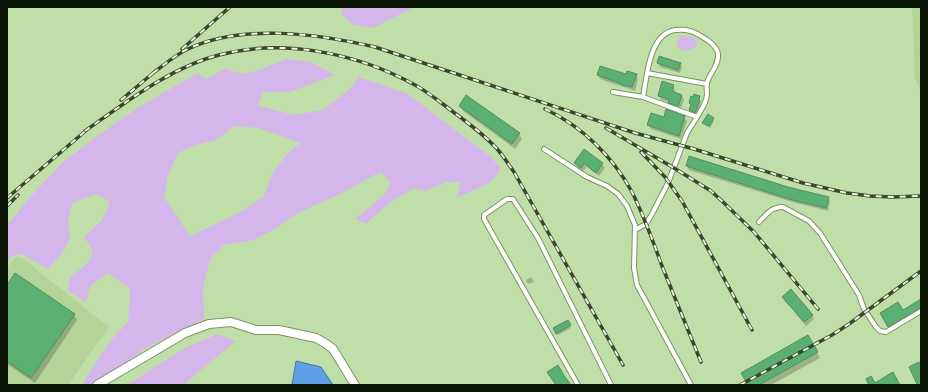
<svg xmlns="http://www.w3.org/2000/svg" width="928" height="392" viewBox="0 0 928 392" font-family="Mulish,sans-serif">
	<rect width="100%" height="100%" fill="#c0dfa8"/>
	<!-- built -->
	<path fill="#b3d496" d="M912,7H921V91L915,79Z
		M17,257L22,258L109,327L68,385H7V268L14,259Z"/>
	<!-- green -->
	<path fill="#d5b6ea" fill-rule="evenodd" d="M343,7H414L373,28L352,24L341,13Z
		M680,36C687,36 695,36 697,43L696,46L690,50L688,49L682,51L676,46Z
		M287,59L311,62L335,75L290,92H262L258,106L294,115L323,110L351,88L359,77L408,94L491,157L501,169L491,182L457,198L461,182H446L426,191L413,188L387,205L366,224L355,219L383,196L391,182L380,172L342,193L298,213L275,229L254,240L224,245L210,259L203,289L204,319L144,349L99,385L83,384L87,376L112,339L128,322L130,298L129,288L108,273L90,286L86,302L68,291L70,277L88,263L93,251L84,237L102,220L110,202L96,194L72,203L68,222L70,239L60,256L48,269L22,254L12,256L7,264V225L31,196L63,162L93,139L139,107L196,74H199L204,78L207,79L226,68C244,81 268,66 287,59ZM235,126L258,128L301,143L292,149L274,170L264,196L239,213L190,236L164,197L168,175L178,153L196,145L216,140Z
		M217,334L236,341L183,385H127L185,348Z"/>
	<!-- water -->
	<path fill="#5e9fe5" stroke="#4576a1" d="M296,361L321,367L333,385H292Z"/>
	<!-- shadow -->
	<path fill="#0003" d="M660,57L680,64L682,67L680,73L660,67L658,63Z
		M598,75H636L638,79L635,91L600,79Z
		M673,86L675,90L674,93L682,96L684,100L680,110L672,107L669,102L661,100L659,96Z
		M699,97L701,103L697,115L691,113L690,110L691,105L690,103L694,98Z
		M460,106L519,134L522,139L515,149L463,111Z
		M684,117L687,121L681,139L651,129L648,125L664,118Z
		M713,119L714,121L710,128L705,125L704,123Z
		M584,150L602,164L605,168L599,176L587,167L583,171L577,167L575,163Z
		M687,166L828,198L830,202L828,211L792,202L689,170Z
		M531,277L534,282L528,284L526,280Z
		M7,287L74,315L77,320L35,383L7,364Z
		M786,301L812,315L814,319L806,326Z
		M921,301V313L891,330L881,313L903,312Z
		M568,321L571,328L558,335L554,329Z
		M808,336L820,358L771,385H749Z"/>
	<!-- building -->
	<path fill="#5ab073" stroke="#578b65" d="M659,56L681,63L678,70L657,63Z
		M600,66L626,74L627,71L637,74L632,87L622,85V84L597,75Z
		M662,81L674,85L672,91L682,95L678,106L668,103L669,99L658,96Z
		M694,94L700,96L699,99L700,100L695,113L689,110L691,104L689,103L691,96L693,97Z
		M466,95L520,133L512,144L459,106Z
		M666,109L685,116L679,136L647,125L651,113L664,117Z
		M708,114L714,118L709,126L702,123Z
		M584,149L603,163L596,173L584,163L581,168L574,163Z
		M689,156L788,187L829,197L826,208L789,199L686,166Z
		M15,273L75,314L31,378L7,361V285Z
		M791,289L813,315L804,322L782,297Z
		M921,299V308L888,327L880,313L898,302L903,310Z
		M568,320L571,325L556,334L553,328Z
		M808,335L818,352L759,385H748L741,373Z
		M919,362L921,366V382L917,384L909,367Z
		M558,365L565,377L571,385H556L547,372Z
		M893,372L900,385H869L866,379L871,376L875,383Z"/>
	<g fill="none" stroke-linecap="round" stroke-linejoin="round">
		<defs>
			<path id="lane" d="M647,73L707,84
				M613,92L643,97
				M544,149L587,177L607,186L618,194L627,206L635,225L634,268L637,285L691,385
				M759,222C766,215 772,206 783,207L809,221L820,233L859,295L864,309L876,327L880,331L886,332L921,311
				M635,230L646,224L652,214L668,183L687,133L697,117L643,97C647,76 649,34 675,30C684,29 692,30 699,35C706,39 717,45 718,54C719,66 710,72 707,83C706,87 707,91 707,95C706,104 701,110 697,117
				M578,385L484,219V215L507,199H513L538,238L611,385"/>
			<path id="street" d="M97,385L185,333L209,324L231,322L256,330H279L302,335L316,338L325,343L333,349L355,385"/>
		</defs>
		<!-- lane casing -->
		<use href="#lane" stroke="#799561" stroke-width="6"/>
		<!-- street casing -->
		<use href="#street" stroke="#799561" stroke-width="10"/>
		<!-- lane -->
		<use href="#lane" stroke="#fff" stroke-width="4"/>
		<!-- street -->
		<use href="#street" stroke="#fff" stroke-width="8"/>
		<defs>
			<path id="rail" d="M182,49L230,7
				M153,73C164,65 175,55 188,49C243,23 318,34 375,47L635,133L694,149L803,183L847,193L870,196L893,197L921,196
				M121,100L158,69
				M545,109C582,126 613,157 632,192C644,216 653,241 662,266C675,298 688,330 701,362
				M606,128L674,168L711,191L722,201L754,232L818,309
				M85,131C125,103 171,67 219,55C283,38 357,53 415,85C428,92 440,102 452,111C468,123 485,135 498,150C504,157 509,165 514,172L623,365
				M641,152L665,177L682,201L752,330
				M7,198L89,128
				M7,206L18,195
				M740,385L832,335L849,324L921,271"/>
		</defs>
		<!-- rail casing -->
		<use href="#rail" stroke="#39482d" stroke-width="3.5"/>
		<!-- rail -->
		<use href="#rail" stroke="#ebfade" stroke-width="2" stroke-dasharray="6" stroke-linecap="butt"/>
	</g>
	<!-- border -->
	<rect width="928" height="392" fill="none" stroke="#0b1503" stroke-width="16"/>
</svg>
